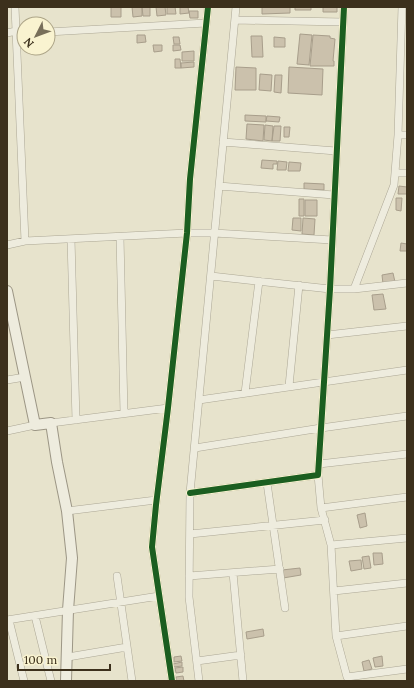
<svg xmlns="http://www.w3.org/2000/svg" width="414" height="688" viewBox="0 0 414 688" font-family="Lora,serif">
	<rect width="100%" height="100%" fill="#e7e3cc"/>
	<!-- building -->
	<path fill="#cbc1ac" stroke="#a89e8b" d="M111,7H121V17H111Z
		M132,7H142V16L133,17Z
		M142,7H150V16H143Z
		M156,7H165L166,15L157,16Z
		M167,7H175L176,14H167Z
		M180,7H188L189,13L180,14Z
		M262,7H290V13L262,14Z
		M295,7H311V10H295Z
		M323,7H337V12H323Z
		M189,11H198V18H190Z
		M300,34L312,35L309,65L297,64Z
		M137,35H145L146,42L137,43Z
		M313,35L330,36V38L335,39L333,61H334V66H310Z
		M251,36H262L263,57H252Z
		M173,37H179L180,44H174Z
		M274,37L285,38V47H274Z
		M153,45H162V51L154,52Z
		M173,45H180L181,50L173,51Z
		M194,51V61H182V52Z
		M175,59H180L181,68H175Z
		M194,62V67L181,68V63Z
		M236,67L256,68V90H235Z
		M289,67L323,69L322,95L288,93Z
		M260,74L272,75L271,91L259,90Z
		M275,75H282L281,93L274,92Z
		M245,115L266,116V122L245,121Z
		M267,116L280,117L279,122L266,121Z
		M247,124L264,125L263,141L246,139Z
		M265,125L273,126L272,141L264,140Z
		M274,126H281L280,141H272Z
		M284,127H290L289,137H284Z
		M262,160L277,161V164H273V169L261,168Z
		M278,161L287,162L286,170H277Z
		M289,162L301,163L300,171H288Z
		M304,183L324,184V190L304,189Z
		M399,186L407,187V194H398Z
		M396,198H402L401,211L396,210Z
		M299,199H304V216H299Z
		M305,200H317V216H305Z
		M293,218H301V231L292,230Z
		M303,218L315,219L314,235L302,234Z
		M401,243L407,244V251H400Z
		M393,273L395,282L383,284L382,275Z
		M383,294L386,309L374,310L372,295Z
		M365,513L367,526L360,528L357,515Z
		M373,553H382L383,564L374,565Z
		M369,556L371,568L364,569L362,557Z
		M361,560L362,569L351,571L349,561Z
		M300,568L301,575L283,578L282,570Z
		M263,629L264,636L247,639L246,632Z
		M181,656L182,661L174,662V657Z
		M382,656L383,666L375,667L373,658Z
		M369,660L372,669L364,671L362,662Z
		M182,662V666L174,667L173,664Z
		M183,667V672L176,673L175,668Z
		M183,676L184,681H176V677Z"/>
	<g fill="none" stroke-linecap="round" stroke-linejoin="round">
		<defs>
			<path id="street" d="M15,7L25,241
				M235,20L343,22
				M48,32L206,23
				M7,33L16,31
				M398,135H407
				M223,142L336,151
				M395,173H407
				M219,186L334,195
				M120,237L124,413
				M71,239L76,420
				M7,245L25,241L187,233H214L332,240
				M211,276L330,289H354L394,185L398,135L402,7
				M354,289L407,283
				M327,335L407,326
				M7,380L25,377
				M289,386L299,285
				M245,393L259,281
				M199,400L407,370
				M51,423L168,408
				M7,431L35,425
				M195,448L321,428L407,416
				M319,464L407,454
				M318,475L321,508L407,497
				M267,483L285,608
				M190,493L318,475L330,289L344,7
				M321,508L331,545L336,636L347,677L407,669
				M67,511L156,500
				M190,534L325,520
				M331,545L407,538
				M233,573L243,681
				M117,576L132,681
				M189,576L280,569
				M334,591L407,583
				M35,616L51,681
				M7,620L159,596
				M9,620L24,681
				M336,636L407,626
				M68,657L127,647
				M197,661L241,655
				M172,681L152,547L156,505L168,408L187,233L190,179L208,7
				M199,681L189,597L190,493L236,7"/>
			<path id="secondary" d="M7,291L35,425L51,423L57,462L67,511L72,558L68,610L66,681"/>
		</defs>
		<!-- street casing -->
		<use href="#street" stroke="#aca795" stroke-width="8"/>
		<!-- secondary casing -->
		<use href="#secondary" stroke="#9c9685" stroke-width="12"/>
		<!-- street -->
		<use href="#street" stroke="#eeecde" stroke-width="7"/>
		<!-- secondary -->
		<use href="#secondary" stroke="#eeecde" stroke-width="10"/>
		<defs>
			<path id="cycleway" d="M190,493L318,475L330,289L344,7
				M172,681L152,547L156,505L168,408L187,233L190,179L208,7"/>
		</defs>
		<!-- cycleway casing -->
		<use href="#cycleway" stroke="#f9f3d0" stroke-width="8"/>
		<!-- cycleway -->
		<use href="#cycleway" stroke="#1b5e20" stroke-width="6"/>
	</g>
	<!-- border -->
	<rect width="414" height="688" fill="none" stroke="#3c301c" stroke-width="16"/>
	<!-- north arrow -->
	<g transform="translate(36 36) rotate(228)"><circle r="19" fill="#f9f3d0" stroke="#ada588"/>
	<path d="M0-3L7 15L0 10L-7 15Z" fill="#786f5a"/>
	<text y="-6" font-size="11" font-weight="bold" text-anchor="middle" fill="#3c301c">N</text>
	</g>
	<!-- scale -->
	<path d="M18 664v6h92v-6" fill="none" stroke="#3c301c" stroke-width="2"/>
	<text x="24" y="664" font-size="12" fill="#3c301c" stroke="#f9f3d0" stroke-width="3" paint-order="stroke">100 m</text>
</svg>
